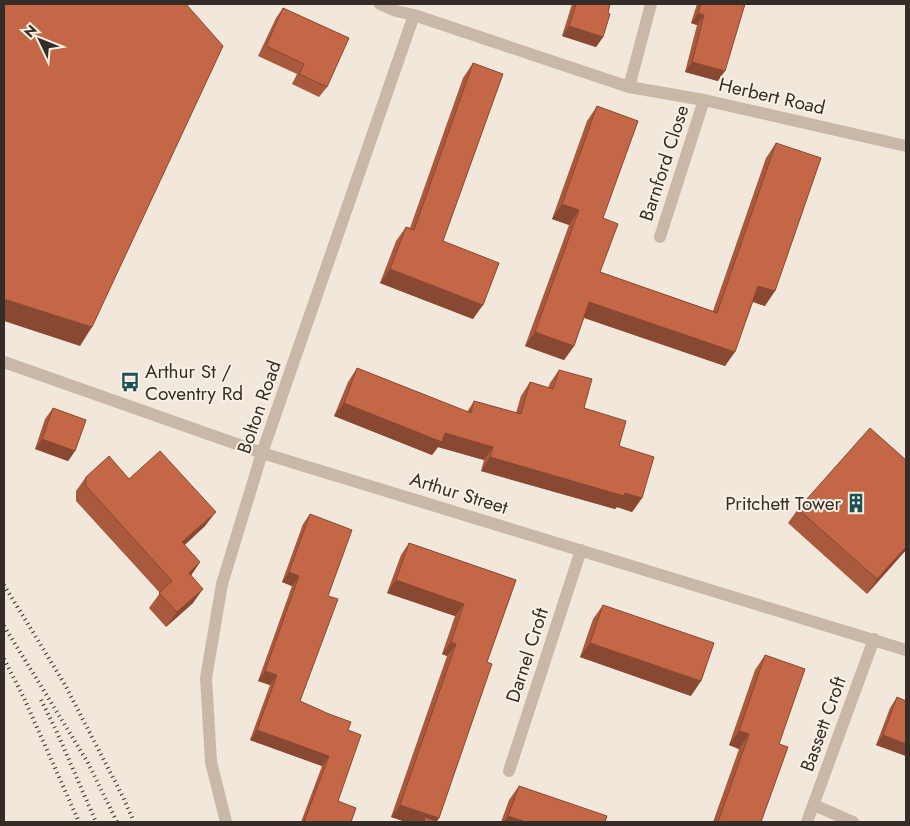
<svg xmlns="http://www.w3.org/2000/svg" width="910" height="826" viewBox="0 0 910 826" font-family="Jost,sans-serif">
	<rect width="100%" height="100%" fill="#f1e7da"/>
	<g fill="none" stroke-linecap="round" stroke-linejoin="round">
		<!-- lane -->
		<path stroke="#c9b7a7" stroke-width="12" d="M814,805L853,822"/>
		<!-- street -->
		<path stroke="#c9b7a7" stroke-width="12" d="M380,4L396,11L414,15L629,87L704,100L906,146
			M629,87L651,4
			M660,237L704,100
			M4,362L262,453L906,650
			M509,771L581,550
			M226,822L211,762L206,678L222,584L262,453L414,15
			M807,822L874,639"/>
		<!-- rail -->
		<path stroke="#352c27" stroke-width="4" stroke-dasharray="1 4" stroke-linecap="butt" d="M4,585L64,683L123,797L134,822
			M4,626L87,761L117,822
			M4,659L23,696L79,822
			M41,700L56,730L96,822"/>
	</g>
	<!-- wall -->
	<path fill="#a9593c" d="M572,4H610L603,37L596,47L562,36Z
		M697,4H745L718,81L685,72L697,25L691,23Z
		M283,8L327,87L319,97L292,84L297,74L258,56L276,18Z
		M473,63L443,241L473,319L380,283L396,241L406,227L410,228L463,78Z
		M597,106L603,218L600,272L713,311L766,158L776,143L765,306L753,302L725,366L584,318L574,346L564,360L525,346L569,225L552,219L587,121Z
		M357,368L467,412L474,401L516,413L521,396L530,382L548,388L550,383L559,370L584,408L619,446L642,498L632,512L617,507L615,509L481,471L484,460L438,447L432,455L334,416L348,382Z
		M53,408L75,451L68,461L35,449L45,419Z
		M86,477L129,479L205,526L184,545L200,562L191,575L193,603L166,627L149,608L160,593L76,501V491Z
		M798,509L906,550L867,594L788,523Z
		M310,514L328,596L300,701L348,730L338,801L351,822H301L322,766L250,740L270,685L258,681L292,586L282,582L303,524Z
		M409,543L516,580L487,662L439,818L437,821L439,822H406L391,817L447,656L442,654L455,616L387,593L401,555Z
		M603,605L691,696L580,657L593,619Z
		M765,655L779,744L761,822H713L739,749L729,745L755,670Z
		M897,697L906,756L876,745L890,708Z
		M519,786L605,822H501L509,800Z"/>
	<!-- shaded-wall -->
	<path fill="#894831" d="M698,13L704,15L697,25L691,23Z
		M569,26L603,37L596,47L562,36Z
		M692,62L725,71L718,81L685,72Z
		M562,204L579,210L569,225L552,219Z
		M390,269L483,305L473,319L380,283Z
		M758,286L775,291L765,306L748,300Z
		M4,299L92,327L80,346L4,321Z
		M589,302L735,352L725,366L579,316Z
		M535,332L574,346L564,360L525,346Z
		M344,403L445,433L493,447L484,460L438,447L432,455L334,416Z
		M42,439L75,451L68,461L35,449Z
		M490,457L625,493L642,498L632,512L617,507L615,509L481,471Z
		M216,512L205,526L172,557L182,542Z
		M906,547V550L867,594L877,579Z
		M200,562L190,577L189,573Z
		M289,572L299,576L292,586L282,582Z
		M396,580L464,604L455,616L387,593Z
		M203,589L193,603L166,627L177,612Z
		M451,642L456,644L447,656L442,654Z
		M590,643L701,681L691,696L580,657Z
		M265,671L277,675L270,685L258,681Z
		M257,730L329,756L322,766L250,740Z
		M739,731L749,734L739,749L729,745Z
		M883,735L906,744V756L876,745Z
		M400,805L439,818L436,822L425,817L422,822H406L391,817Z
		M508,816L526,822H504Z"/>
	<!-- building -->
	<path fill="#c46746" stroke="#894831" d="M4,4H186L223,46L92,327L4,299Z
		M576,4H610L608,13L610,14L603,37L569,26Z
		M701,4H745L725,71L692,62L704,15L698,13Z
		M283,8L349,38L327,87L299,74L304,64L266,46Z
		M473,63L503,74L443,241L499,263L483,305L390,269L406,227L414,230Z
		M597,106L638,121L603,218L618,224L600,272L717,313L776,143L821,158L775,291L758,286L735,352L589,302L574,346L535,332L579,210L562,204Z
		M357,368L471,413L474,401L521,414L530,382L553,389L559,370L592,379L584,408L626,421L619,446L654,457L642,498L625,493L624,496L490,457L493,447L445,433L442,442L344,403Z
		M53,408L86,420L75,451L42,439Z
		M870,428L906,460V547L877,579L798,509Z
		M160,451L216,512L182,542L200,562L189,573L203,589L177,612L159,593L172,581L86,486V477L109,456L129,479Z
		M310,514L352,530L328,596L338,599L300,701L329,714L351,722L348,730L361,735L338,801L356,808L351,822H304L329,756L257,730L277,675L265,671L299,576L289,572Z
		M409,543L516,580L487,662L492,664L439,818L400,805L456,644L451,642L464,604L396,580Z
		M603,605L714,643L701,681L590,643Z
		M765,655L805,669L779,744L788,747L761,822H718L749,734L739,731Z
		M897,697L906,701V744L883,735Z
		M519,786L607,816L605,822H526L508,816Z
		M425,817L439,822H424Z"/>
	<!-- icons -->
	<defs>
		<symbol id="bus-bare" viewBox="-9 -9 18 18"><path d="M-5-6H5V4H4V6H2V4H-2V6H-4V4H-5ZM-3.5-4V0h7V-4ZM-3.5 1.2v1.5H-2V1.2ZM2 1.2v1.5H3.5V1.2Z" fill="#1d5156" stroke="#f9f1e6" stroke-width="2.5" paint-order="stroke"/></symbol>
		<symbol id="building-bare" viewBox="-9 -9 18 18"><path d="M-4-6H4V6H1V3H-1V6H-4ZM-2.5-4.3h1.7v1.8h-1.7ZM.8-4.3h1.7v1.8H.8ZM-2.5-1h1.7V.8h-1.7ZM.8-1h1.7V.8H.8Z" fill="#1d5156" stroke="#f9f1e6" stroke-width="2.5" paint-order="stroke"/></symbol>
	</defs>
	<g fill-rule="evenodd">
		<use href="#bus-bare" x="116" y="368" width="28" height="28"/>
		<use href="#building-bare" x="842" y="489" width="28" height="28"/>
	</g>
	<g text-anchor="middle" dominant-baseline="central" stroke-width="4" stroke-linejoin="round" paint-order="stroke">
		<!-- street labels -->
		<g font-size="19" fill="#352c27" stroke="#f9f1e6">
			<text transform="translate(772 96) rotate(13)">Herbert Road</text>
			<text transform="translate(664 163) rotate(-72)">Barnford Close</text>
			<text transform="translate(259 407) rotate(-71)">Bolton Road</text>
			<text transform="translate(459 493) rotate(17)">Arthur Street</text>
			<text transform="translate(527 655) rotate(-72)">Darnel Croft</text>
			<text transform="translate(823 724) rotate(-70)">Bassett Croft</text>
		</g>
		<!-- poi labels -->
		<g font-size="19" fill="#352c27" stroke="#f9f1e6" text-anchor="start">
			<text x="145" y="371">Arthur St /<tspan x="145" dy="22">Coventry Rd</tspan></text>
			<text x="841" y="503" text-anchor="end">Pritchett Tower</text>
		</g>
	</g>
	<!-- border -->
	<rect width="910" height="826" fill="none" stroke="#352c27" stroke-width="10"/>
	<!-- north arrow -->
	<g transform="translate(40 40) rotate(313)" stroke="#f9f1e6" stroke-width="4" paint-order="stroke">
	<path d="M0-4L9 19L0 12L-9 19Z" fill="#352c27"/>
	<text y="-8" font-size="14" font-weight="bold" text-anchor="middle" fill="#352c27">N</text>
	</g>
</svg>
